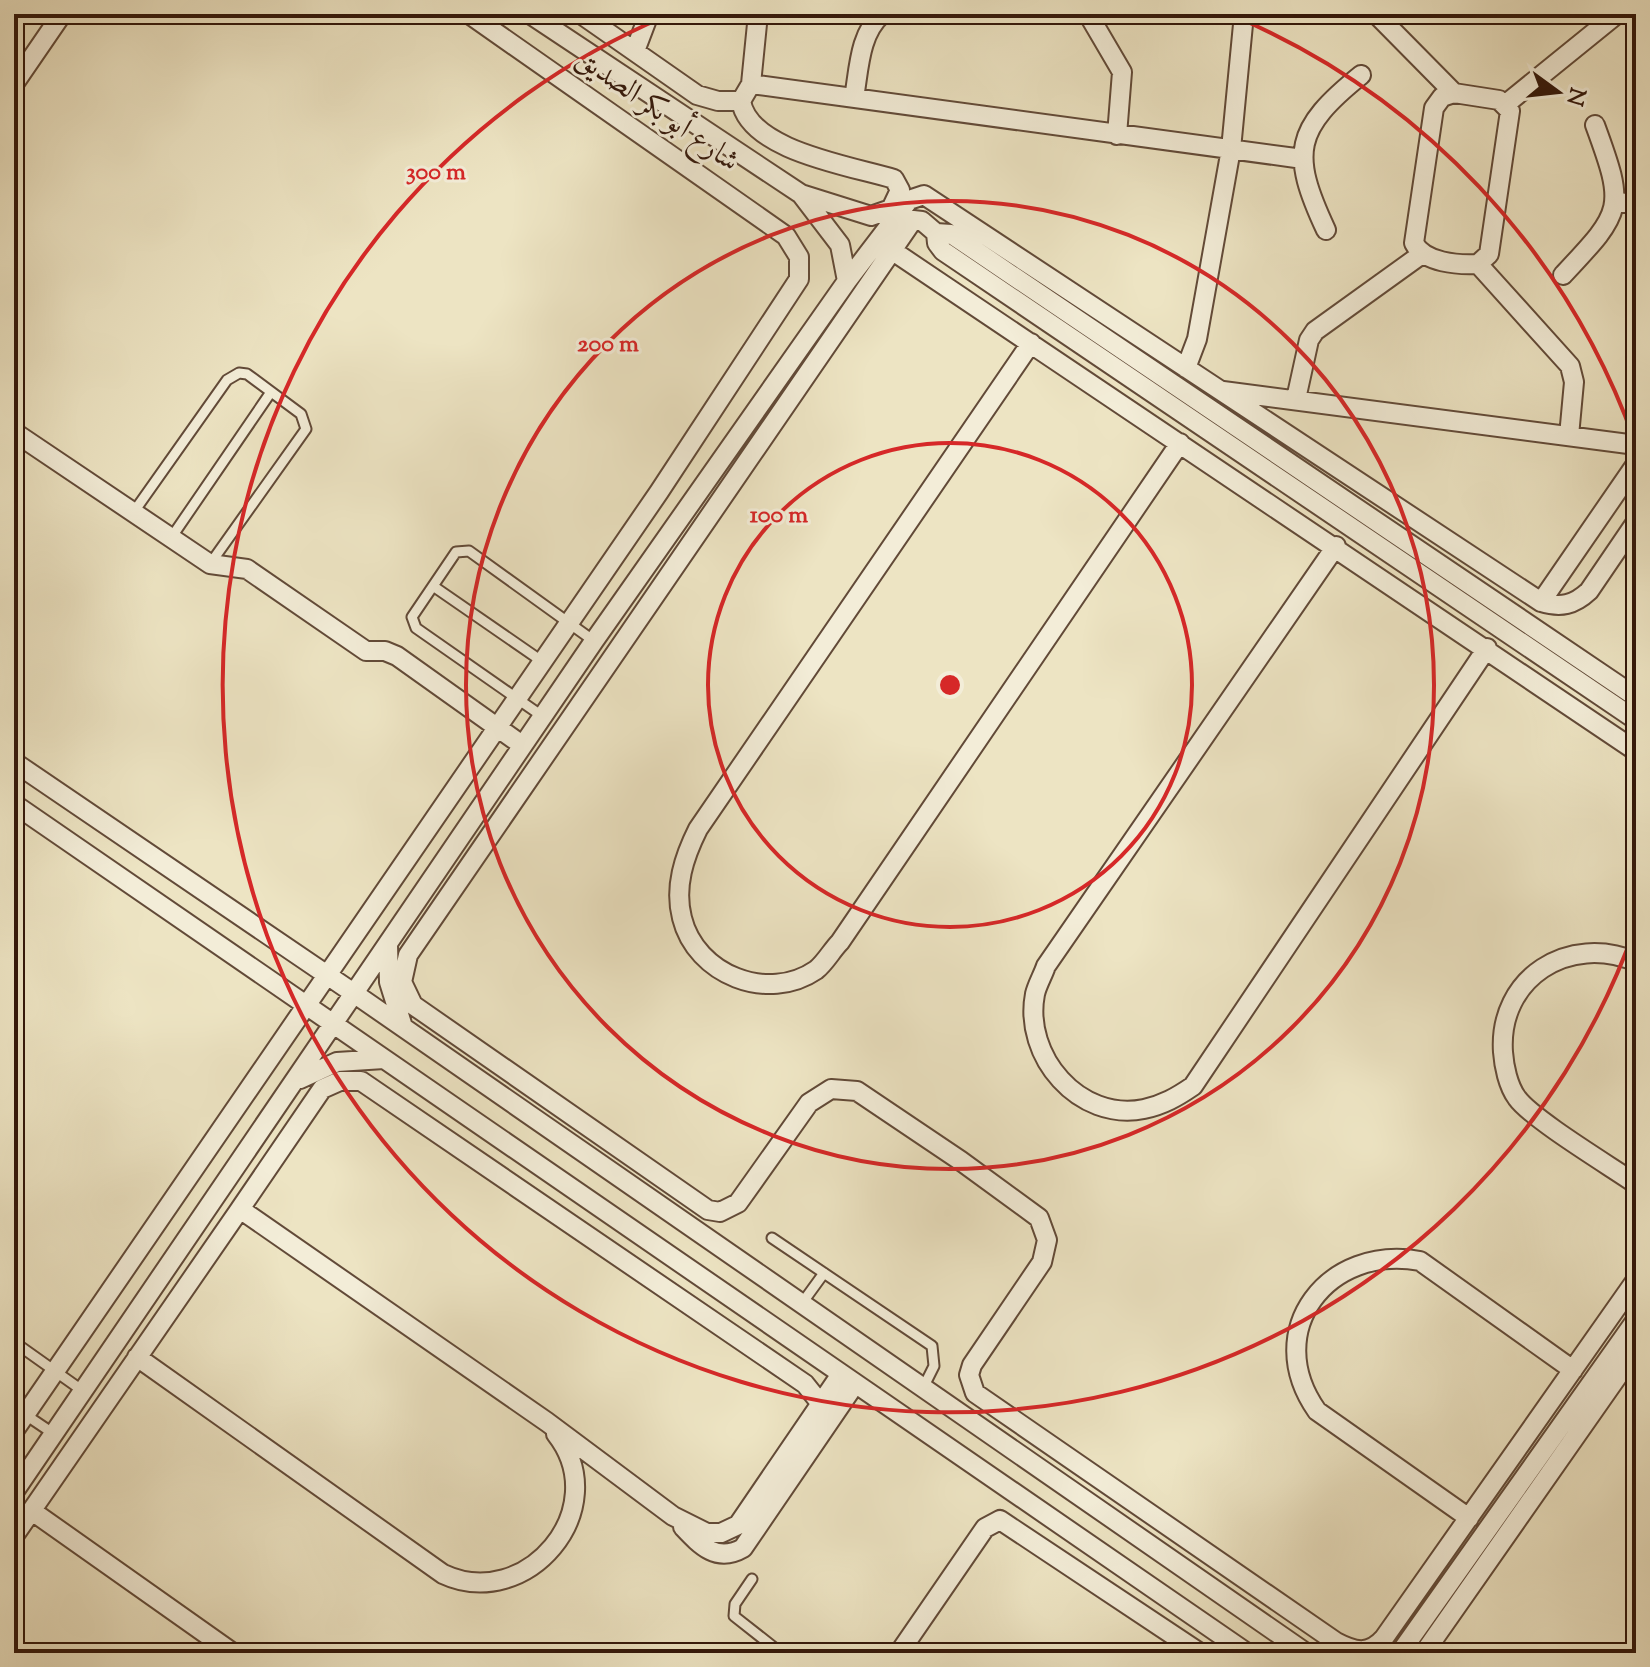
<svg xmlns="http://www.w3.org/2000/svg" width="1650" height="1667" viewBox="0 0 1650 1667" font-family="'Sorts Mill Goudy',Amiri,serif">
	<rect width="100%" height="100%" fill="#ede4c3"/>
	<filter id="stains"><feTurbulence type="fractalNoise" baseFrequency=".0025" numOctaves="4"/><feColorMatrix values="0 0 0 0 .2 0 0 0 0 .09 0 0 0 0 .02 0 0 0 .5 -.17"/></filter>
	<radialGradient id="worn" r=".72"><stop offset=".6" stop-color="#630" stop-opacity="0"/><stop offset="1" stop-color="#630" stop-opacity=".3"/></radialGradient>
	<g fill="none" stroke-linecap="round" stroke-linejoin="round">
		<defs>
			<path id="service" d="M133,513L227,380L239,373L247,374L301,414L306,429L210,564
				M171,538L271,392
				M433,586L543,662
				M542,716L416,628L412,617L456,552L469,551L594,641
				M772,1238L932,1346L934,1366L922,1390
				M800,1306L824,1273
				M14,1342L83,1391
				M14,1407L54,1434
				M752,1579L735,1604L734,1616L781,1653"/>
			<path id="minor" d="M581,14L697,95L718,101H741
				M758,14L751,84L741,101C749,151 852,166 894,179L900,190L891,209L871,216L801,194
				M1088,14L1122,72L1117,135
				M1376,14L1454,93
				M635,51L649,14
				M14,84L62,14
				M751,84L1303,159
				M1454,93L1499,100L1510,111L1489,254L1478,264C1458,265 1424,263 1414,243L1434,108L1442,97Z
				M854,98C859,70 859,34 882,14
				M1506,104L1617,14
				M1615,201L1636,205
				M1326,230C1290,153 1294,129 1361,75
				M936,233L937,243L943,251L1636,720
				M890,249L1636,751
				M1478,264L1570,366L1574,382L1569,436
				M1563,275C1623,211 1626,209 1595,125
				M847,281L909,200L924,195L1541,602C1561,608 1574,605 1589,591L1636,522
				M1031,343L698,829C684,857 674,887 682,918C696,975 768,1003 816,970C825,963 832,950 840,942L1180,443
				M1186,368L1197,339L1231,149L1244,14
				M1223,391L1636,445
				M1296,399L1309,340L1315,331L1422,254
				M14,432L210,564L247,569L366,651H385L397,656L522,745
				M1336,546L1046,966C1043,975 1037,985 1035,994C1023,1056 1079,1122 1144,1109C1163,1105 1177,1097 1193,1086L1487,648
				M1541,602L1636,464
				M1636,697L951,234L936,233L922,221L913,220L408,955L402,982L413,1005L708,1210L720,1212L738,1203L809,1103L831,1089L857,1091L961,1161L1039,1218L1047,1240L1042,1262L972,1365L969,1375L975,1393L1336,1642C1355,1652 1369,1655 1384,1638L1636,1280
				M14,762L355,994L1306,1653
				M14,804L1247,1653
				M388,945L389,982L403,1027
				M1636,962C1569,933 1498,978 1503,1052C1504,1066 1508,1086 1517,1098C1532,1119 1610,1166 1636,1184
				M300,1079L337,1062L384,1059
				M137,1357L443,1574C526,1613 615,1509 556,1434
				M821,1404L805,1384L361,1081H340L322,1089L240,1209L547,1422L673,1516L707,1533H721L738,1525L841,1374
				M14,1431L659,492L799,279V257L786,236L469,14
				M14,1492L594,641L847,281L840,245L801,194L530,14
				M32,1511L233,1653
				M1469,1518L1317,1411C1260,1330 1329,1244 1420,1261L1573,1370
				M683,1527C701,1546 717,1563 743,1548L855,1384
				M14,1536L240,1209
				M899,1653L985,1528L1000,1520L1200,1653
				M1400,1653L1636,1320
				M1424,1653L1636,1350"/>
		</defs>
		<!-- service casing -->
		<use href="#service" stroke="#624a38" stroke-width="13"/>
		<!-- minor casing -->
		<use href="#minor" stroke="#624a38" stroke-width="22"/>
		<!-- service -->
		<use href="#service" stroke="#f3edd8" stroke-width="9"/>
		<!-- minor -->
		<use href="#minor" stroke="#f3edd8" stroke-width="18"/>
	</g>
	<!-- distance rings -->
	<g fill="none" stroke="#d62828" stroke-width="4">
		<circle cx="950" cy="685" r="242"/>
		<circle cx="950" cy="685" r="484"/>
		<path d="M1635 928A727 727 0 1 1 666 16M1234 16A727 727 0 0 1 1635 442"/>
	</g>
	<g text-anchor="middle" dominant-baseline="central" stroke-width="6" stroke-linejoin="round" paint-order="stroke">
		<!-- street labels -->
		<g font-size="30" fill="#33170a" stroke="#f3edd8">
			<text transform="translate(657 111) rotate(35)">شارع أبو بكر الصديق</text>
		</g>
	</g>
	<circle cx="950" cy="685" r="12" fill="#d62828" stroke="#f3edd8" stroke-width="4"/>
	<g font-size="24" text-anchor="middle" font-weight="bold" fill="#d62828" stroke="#f3edd8" stroke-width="6" stroke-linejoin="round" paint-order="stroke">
		<text x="436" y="179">300 m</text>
		<text x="608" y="351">200 m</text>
		<text x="779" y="522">100 m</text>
	</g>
	<!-- margin -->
	<rect width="1650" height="1667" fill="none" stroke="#ede4c3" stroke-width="48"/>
	<rect x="16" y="16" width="1618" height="1635" fill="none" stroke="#33170a" stroke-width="4"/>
	<rect x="24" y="24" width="1602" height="1619" fill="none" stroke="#33170a" stroke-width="2"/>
	<!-- north arrow -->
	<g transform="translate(1558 92) rotate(105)" stroke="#f3edd8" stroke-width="6" paint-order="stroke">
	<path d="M0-6L14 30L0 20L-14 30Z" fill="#33170a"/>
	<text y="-12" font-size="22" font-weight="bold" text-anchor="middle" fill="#33170a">N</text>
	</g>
	<rect width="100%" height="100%" filter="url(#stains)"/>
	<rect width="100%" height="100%" fill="url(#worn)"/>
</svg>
